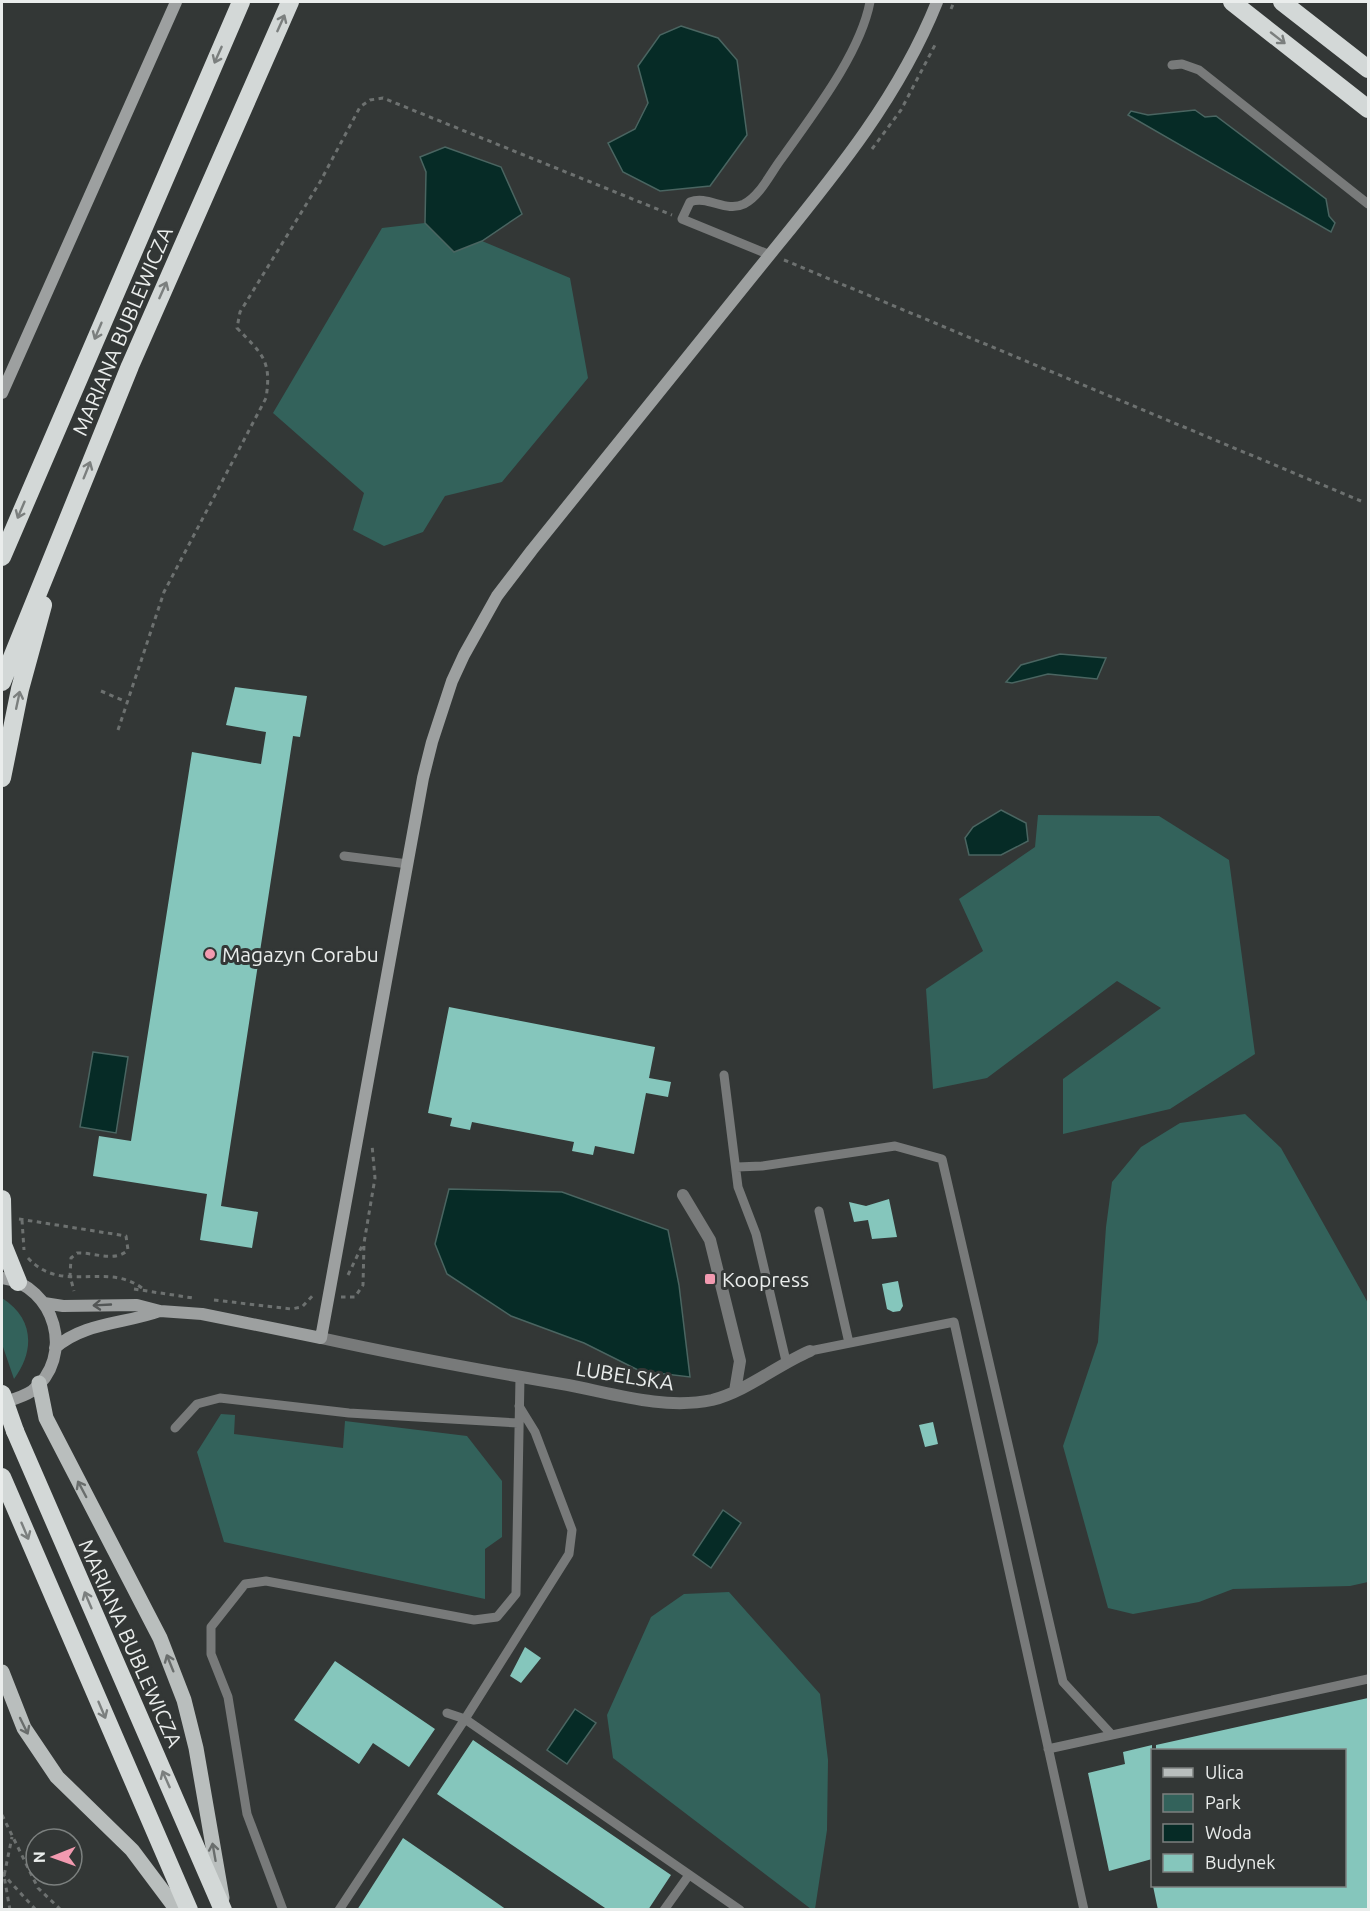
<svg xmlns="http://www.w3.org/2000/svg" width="1370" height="1911" viewBox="0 0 1370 1911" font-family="Ubuntu,sans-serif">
	<rect width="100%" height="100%" fill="#333736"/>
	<!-- green -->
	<path fill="#33625b" d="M425,223L454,252L482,241L570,278L588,378L502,482L445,496L423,532L384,546L353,530L364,493L273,413L382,228Z
		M1038,815L1159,816L1229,860L1255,1054L1170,1109L1063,1134V1079L1161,1008L1117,981L987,1078L933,1089L926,989L983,951L959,899L1035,847Z
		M1245,1114L1281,1148L1368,1303V1582L1350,1586L1233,1589L1199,1602L1133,1614L1108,1608L1063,1446L1098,1342L1106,1227L1112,1182L1141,1147L1180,1123Z
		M2,1298C34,1318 35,1351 14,1379L2,1344Z
		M221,1414L235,1415L234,1434L343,1448L345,1421L467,1436L502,1481V1537L485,1549V1599L224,1542L197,1452Z
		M729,1592L820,1694L828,1760L827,1830L815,1909H811L613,1758L607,1715L651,1617L684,1594Z"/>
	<!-- water -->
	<path fill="#062b26" stroke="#4a6561" stroke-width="1.5" d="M681,26L718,38L737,60L747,135L710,186L660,191L623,172L608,143L635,129L648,103L638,66L660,35Z
		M1195,110L1205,117L1216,116L1326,199L1329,216L1335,223L1331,232L1128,115L1131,111L1148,115Z
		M445,147L501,167L522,214L482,241L454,252L425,223L426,172L420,157Z
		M1060,654L1106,658L1097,679L1048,674L1012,683L1006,682L1021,665Z
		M1001,810L1026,823L1028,841L1001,855H969L965,838L973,827Z
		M93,1052L128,1057L116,1133L80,1127Z
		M449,1189L562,1192L668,1230L679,1285L690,1377L640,1371L584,1343L511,1316L447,1274L435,1244Z
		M723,1510L741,1523L711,1568L693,1555Z
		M575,1709L596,1723L567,1764L547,1750Z"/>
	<!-- building -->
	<path fill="#85c6bc" d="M235,687L307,696L300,737L293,736L221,1206L258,1212L252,1248L200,1240L207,1194L93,1176L99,1136L131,1141L192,752L261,764L266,732L226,725Z
		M449,1007L655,1047L649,1078L671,1082L668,1097L646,1093L634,1154L595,1146L593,1155L572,1151L574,1142L472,1122L470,1130L450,1126L452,1118L428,1113Z
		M889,1199L897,1237L872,1239L868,1220L854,1222L849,1202L866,1206Z
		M898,1281L903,1306L900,1311L893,1312L887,1309L882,1284Z
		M933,1422L938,1444L925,1447L919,1425Z
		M525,1647L541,1658L521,1683L510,1676Z
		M335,1661L435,1729L409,1767L373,1743L359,1764L294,1720Z
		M1368,1698V1910H1158L1153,1886H1344V1750H1156V1745Z
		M473,1740L671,1875L648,1910H608L437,1794Z
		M1152,1745V1859L1109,1871L1088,1773L1125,1764L1123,1752Z
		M403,1838L454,1873L507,1910H357Z"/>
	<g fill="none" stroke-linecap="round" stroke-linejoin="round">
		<!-- path -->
		<path stroke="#6d7170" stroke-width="3" stroke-dasharray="4.5 4.5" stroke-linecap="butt" d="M951,9L954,2
			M872,149L901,110L935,45
			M784,260L1361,501
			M101,691L127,702
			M118,730L164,592L266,398C272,360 262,354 237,328L240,312L320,182L360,107L370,100L383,98L672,215
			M19,1219L126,1236L128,1250C114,1263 94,1252 77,1253L71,1258L70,1276L74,1291
			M22,1220L24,1250
			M28,1258C62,1295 105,1261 142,1288
			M348,1275L362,1246
			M134,1289L193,1298
			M341,1297H355L363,1285L364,1243L375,1178L372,1145
			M214,1300L291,1309L302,1307L315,1293
			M2,1815L38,1888L61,1910
			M2,1873L36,1910
			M10,1910L4,1876L12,1837"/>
		<!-- lane -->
		<path stroke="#787a7a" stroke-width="9" d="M1172,65L1182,64L1199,70L1368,204
			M770,255L682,219L690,202C708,195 726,213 744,204C761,195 771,172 782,158C813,114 860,54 870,2
			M344,856L408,864
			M724,1075L738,1187L756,1234L786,1361
			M737,1167L762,1166L895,1146L942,1159L1063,1682L1112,1735
			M819,1211L849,1343
			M810,1351L954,1322L1084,1910
			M175,1428L197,1404L220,1398L349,1413L518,1423
			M447,1713L465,1719L740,1910
			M1048,1749L1368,1679
			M283,1910L247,1814L228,1697L211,1654V1627L245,1584L266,1581L474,1620L497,1617L516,1594L520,1377
			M339,1910L465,1719L569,1554L572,1530L535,1432L519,1406
			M664,1910L689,1875"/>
		<!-- street -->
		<path stroke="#787a7a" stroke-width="12" d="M683,1195L710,1240L740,1361L735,1391
			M321,1338C403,1356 485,1371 568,1385C614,1394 665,1410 712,1400C747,1391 777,1365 810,1351"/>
		<!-- secondary -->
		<path stroke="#9da0a0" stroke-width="12" d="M2,393L176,2
			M2,1278C55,1285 76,1357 32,1391C23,1397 11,1400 2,1403
			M44,1303L63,1306L137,1305L160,1311L202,1314L321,1338L423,778L432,742L452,681L464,655L497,596L532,550C605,459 678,369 751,278C821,191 895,107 937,2
			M55,1348C84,1322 125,1324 160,1311"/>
		<!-- primary -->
		<path stroke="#b9bebd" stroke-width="15" d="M39,1383L46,1418L160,1638L184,1700L196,1748L222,1898
			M2,1672L24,1728L57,1777L132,1850L177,1910"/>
		<!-- highway -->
		<path stroke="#d3d8d7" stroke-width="18" d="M1232,2L1368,109
			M1282,2L1368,69
			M2,557L241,2
			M2,682L130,366L290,2
			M2,778L20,689L43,605
			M2,1199L3,1245L18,1282
			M15,1431L223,1910
			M2,1477L189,1910"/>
		<!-- highway-bridge -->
		<path stroke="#d3d8d7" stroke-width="18" d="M2,1394L15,1431"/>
	</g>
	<!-- one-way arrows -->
	<defs><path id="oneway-shaft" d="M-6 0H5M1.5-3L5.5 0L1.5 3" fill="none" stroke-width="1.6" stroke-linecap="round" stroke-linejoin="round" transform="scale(1.5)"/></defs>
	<g stroke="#7b7f7e">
		<use href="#oneway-shaft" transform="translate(281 23) rotate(-66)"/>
		<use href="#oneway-shaft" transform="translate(1278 38) rotate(38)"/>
		<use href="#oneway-shaft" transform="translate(218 55) rotate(114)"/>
		<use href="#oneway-shaft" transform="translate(163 290) rotate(-66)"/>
		<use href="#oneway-shaft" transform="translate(98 331) rotate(113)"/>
		<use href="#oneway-shaft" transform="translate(87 470) rotate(-68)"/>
		<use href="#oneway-shaft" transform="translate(21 510) rotate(113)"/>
		<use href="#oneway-shaft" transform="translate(18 700) rotate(-78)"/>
		<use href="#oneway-shaft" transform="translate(25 1531) rotate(67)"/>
		<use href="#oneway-shaft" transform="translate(88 1600) rotate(-113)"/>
		<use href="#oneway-shaft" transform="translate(102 1710) rotate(67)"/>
		<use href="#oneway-shaft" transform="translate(166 1779) rotate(-114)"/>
	</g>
	<use stroke="#535656" href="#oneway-shaft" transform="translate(102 1305) rotate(177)"/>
	<g stroke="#696d6c">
		<use href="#oneway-shaft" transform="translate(82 1489) rotate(-118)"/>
		<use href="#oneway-shaft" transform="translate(170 1663) rotate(-112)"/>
		<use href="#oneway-shaft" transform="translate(24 1726) rotate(64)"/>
		<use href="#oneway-shaft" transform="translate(214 1852) rotate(-100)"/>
	</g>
	<!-- markers -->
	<g fill="#f29ab0" stroke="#333736" stroke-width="2">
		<circle cx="210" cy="954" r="6"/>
		<rect x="704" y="1273" width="12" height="12" rx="3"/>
	</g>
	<g text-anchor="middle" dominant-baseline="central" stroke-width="6" stroke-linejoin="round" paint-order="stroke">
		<!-- street labels -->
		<g font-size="21" fill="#eaedec" stroke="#333736">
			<text transform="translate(122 331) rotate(-67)">MARIANA BUBLEWICZA</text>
			<text transform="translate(625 1375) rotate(9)">LUBELSKA</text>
			<text transform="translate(131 1643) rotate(66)">MARIANA BUBLEWICZA</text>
		</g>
		<!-- poi labels -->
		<g font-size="21" fill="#eaedec" stroke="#333736" text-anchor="start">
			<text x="222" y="954">Magazyn Corabu</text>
			<text x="722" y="1279">Koopress</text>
		</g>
	</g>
	<!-- border -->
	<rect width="1370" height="1911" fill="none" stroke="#eaedec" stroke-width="6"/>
	<!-- legend -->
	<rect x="1151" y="1749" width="195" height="138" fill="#333736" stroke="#7c807f" stroke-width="1.5"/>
	<rect x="1163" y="1768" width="30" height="9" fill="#b9bebd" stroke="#7c807f" stroke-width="1.5"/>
	<text x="1205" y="1779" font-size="18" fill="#eaedec">Ulica</text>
	<rect x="1163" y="1794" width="30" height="18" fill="#33625b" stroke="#7c807f" stroke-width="1.5"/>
	<text x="1205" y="1809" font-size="18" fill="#eaedec">Park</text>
	<rect x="1163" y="1824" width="30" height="18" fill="#062b26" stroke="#7c807f" stroke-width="1.5"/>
	<text x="1205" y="1839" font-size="18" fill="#eaedec">Woda</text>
	<rect x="1163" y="1854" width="30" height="18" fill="#85c6bc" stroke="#7c807f" stroke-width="1.5"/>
	<text x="1205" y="1869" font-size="18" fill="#eaedec">Budynek</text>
	<!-- north arrow -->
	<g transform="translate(54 1857) rotate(269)"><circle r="28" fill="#333736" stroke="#7c807f" stroke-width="1.5"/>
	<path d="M0-4.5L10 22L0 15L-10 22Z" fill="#f29ab0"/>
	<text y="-9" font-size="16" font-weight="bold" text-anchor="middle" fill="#eaedec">N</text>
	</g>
</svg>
